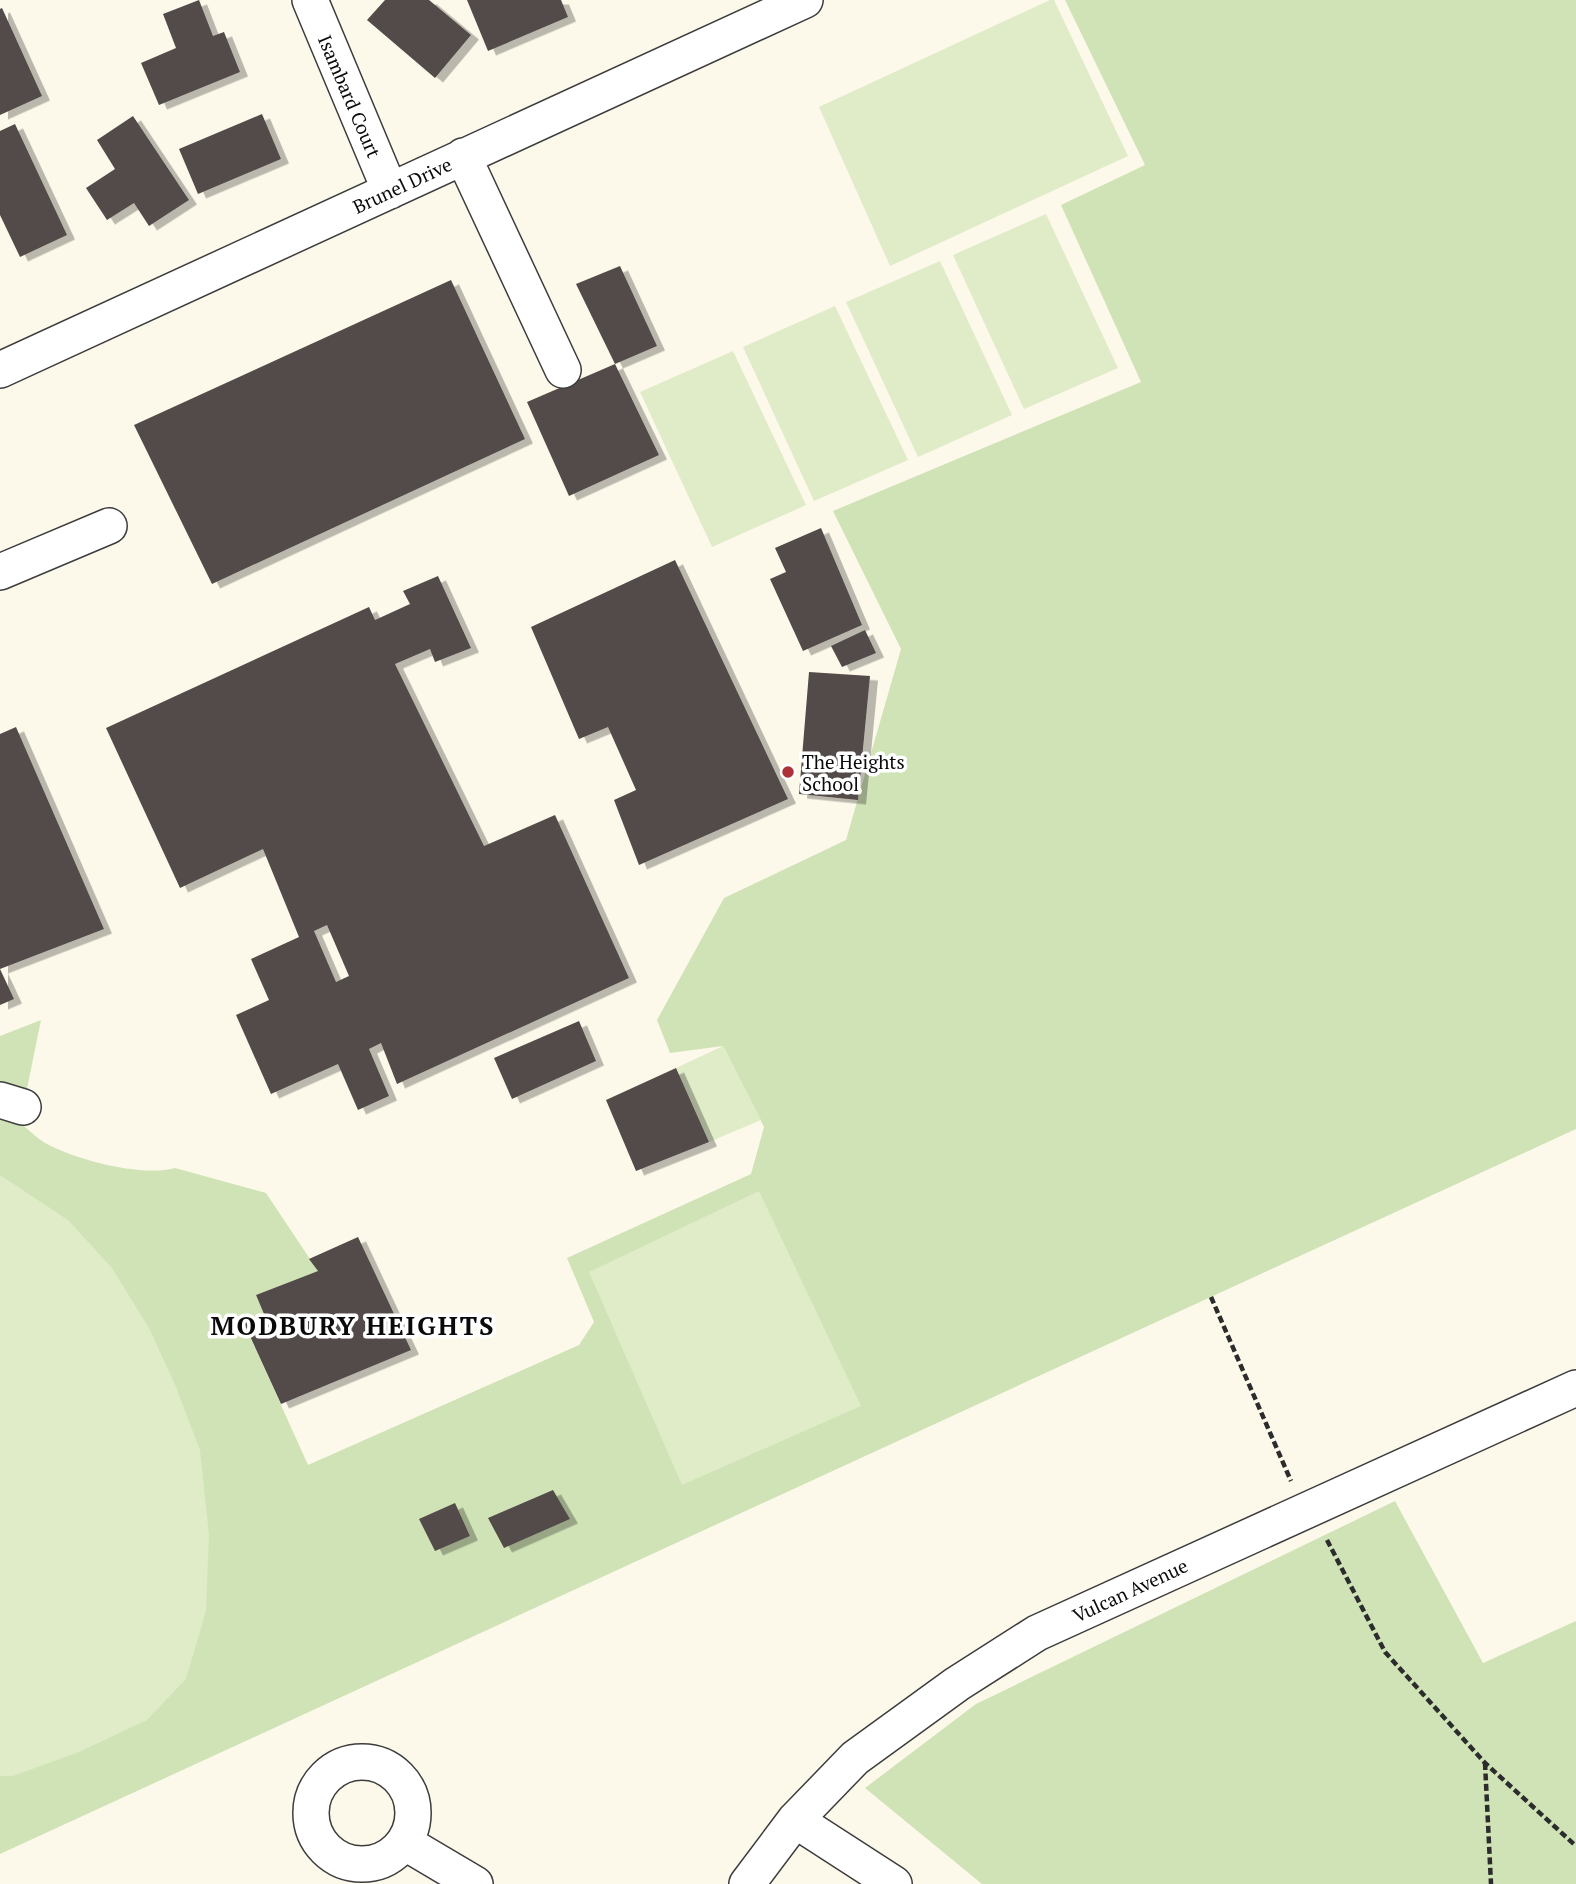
<svg xmlns="http://www.w3.org/2000/svg" width="1576" height="1884" viewBox="0 0 1576 1884" font-family="'PT Serif',serif">
	<defs>
		<filter id="shadow"><feDropShadow dx="8" dy="4.5" stdDeviation="0" flood-color="#0004"/></filter>
	</defs>
	<rect width="100%" height="100%" fill="#fdf9ea"/>
	<!-- green -->
	<path fill="#cfe3b7" d="M1065,0H1576V1129L0,1854V1036L41,1020L20,1123C30,1131 40,1141 51,1146C81,1161 143,1177 175,1168L266,1193L318,1271L256,1295L264,1314L244,1323L308,1465L579,1345L594,1322L567,1258L751,1174L764,1127L723,1046L670,1053L657,1020L724,898L846,840L901,649L833,511L1141,382L1061,205L1145,165Z
		M1395,1501L1483,1663L1576,1621V1884H982L865,1788L976,1704Z"/>
	<!-- pitch -->
	<path fill="#e0ebc8" d="M1050,0H1054L1128,156L890,266L819,107Z
		M1046,214L1118,368L1024,409L953,255Z
		M940,261L1012,415L918,457L846,302Z
		M835,306L908,460L814,501L743,347Z
		M733,351L806,505L712,547L640,392Z
		M723,1046L761,1120L709,1142L676,1068Z
		M0,1175L68,1220L112,1268L150,1330L176,1387L200,1450L209,1535L206,1611L186,1679L147,1720L79,1752L13,1776H0Z
		M759,1191L861,1406L682,1485L589,1272Z"/>
	<!-- building -->
	<path fill="#524b48" fill-rule="evenodd" filter="url(#shadow)" d="M199,0L213,36L224,32L240,72L159,105L141,63L176,48L163,14Z
		M385,0H429L471,35L435,78L367,20Z
		M467,0H561L568,17L488,51Z
		M2,8L42,96L0,115V9Z
		M262,114L281,159L198,194L179,149Z
		M133,116L189,200L149,226L134,203L107,220L86,188L115,169L97,140Z
		M15,124L67,235L20,257L0,215V131Z
		M620,266L657,346L615,364L659,455L569,496L527,402L615,364L576,284Z
		M451,280L525,439L212,584L134,425Z
		M821,528L862,625L803,651L770,579L786,572L775,548Z
		M675,560L788,799L639,865L614,800L636,790L608,727L579,739L531,627Z
		M438,576L471,648L435,662L430,649L395,664L484,846L555,815L629,978L397,1084L381,1043L369,1049L389,1096L358,1110L338,1064L271,1094L236,1015L269,1000L251,959L299,937L263,849L180,888L106,728L369,607L375,620L410,604L403,591ZM327,925L349,976L336,982L314,931Z
		M865,630L876,653L842,667L831,646Z
		M809,672L870,676L858,800L799,794Z
		M16,727L104,929L0,969L14,999L0,1005V734Z
		M579,1021L596,1061L512,1099L494,1058Z
		M676,1068L709,1142L636,1171L606,1100Z
		M358,1237L411,1350L281,1404L244,1323L264,1314L256,1295L318,1271L309,1259Z
		M553,1490L570,1519L504,1548L488,1518Z
		M455,1503L470,1536L435,1551L419,1519Z"/>
	<g fill="none" stroke-linecap="round" stroke-linejoin="round">
		<defs>
			<path id="minor" d="M310,0L390,191
				M463,156L563,370
				M0,370L805,0
				M0,572L109,526
				M0,1100L23,1107
				M311 1813a51 51 0 1 1 102 0a51 51 0 1 1-102 0Z
				M795,1820L894,1884
				M404,1842L475,1884
				M747,1884L795,1820L855,1758L957,1684L1037,1633L1576,1388"/>
		</defs>
		<!-- minor casing -->
		<use href="#minor" stroke="#3d3d3d" stroke-width="38"/>
		<!-- path -->
		<path stroke="#2c2c2c" stroke-width="4.5" stroke-dasharray="7 3.5" stroke-linecap="butt" d="M1211,1297L1291,1481
			M1327,1540L1385,1652L1485,1763L1576,1846
			M1485,1763L1491,1884"/>
		<!-- minor -->
		<use href="#minor" stroke="#fff" stroke-width="35"/>
	</g>
	<!-- markers -->
	<circle fill="#ac3139" stroke="#fff" stroke-width="2.5" cx="788" cy="772" r="7"/>
	<g text-anchor="middle" dominant-baseline="central" stroke-width="7" stroke-linejoin="round" paint-order="stroke">
		<!-- street labels -->
		<g font-size="19" fill="#0a0a0a" stroke="#fff">
			<text transform="translate(350 96) rotate(67)">Isambard Court</text>
			<text transform="translate(402 185) rotate(-25)">Brunel Drive</text>
			<text transform="translate(1130 1590) rotate(-25)">Vulcan Avenue</text>
		</g>
		<!-- poi labels -->
		<g font-size="19" fill="#0a0a0a" stroke="#fff" text-anchor="start">
			<text x="802" y="761">The Heights<tspan x="802" dy="22">School</tspan></text>
		</g>
		<!-- district labels -->
		<g font-size="26" font-weight="bold" letter-spacing="2" fill="#0a0a0a" stroke="#fff">
			<text x="353" y="1325">MODBURY HEIGHTS</text>
		</g>
	</g>
</svg>
